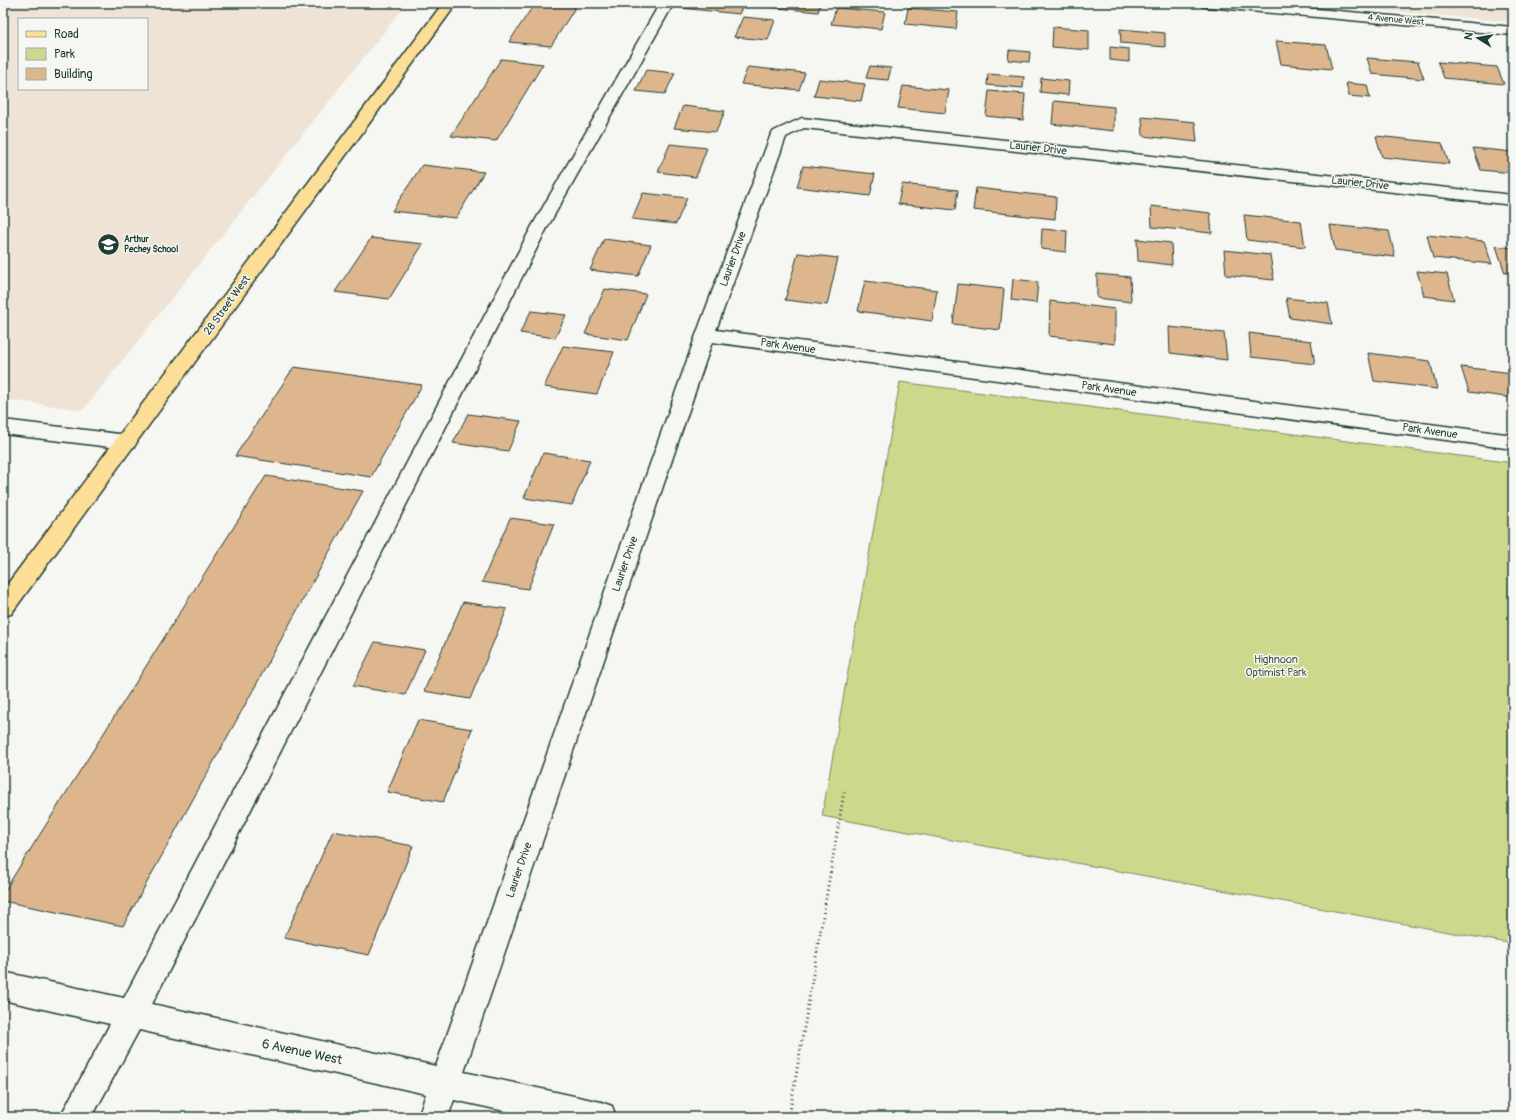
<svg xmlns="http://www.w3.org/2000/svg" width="1516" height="1120" viewBox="0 0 1516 1120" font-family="Pangolin,sans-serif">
	<rect width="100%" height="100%" fill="#f6f6f2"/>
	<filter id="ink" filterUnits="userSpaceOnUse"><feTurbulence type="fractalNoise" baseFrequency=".025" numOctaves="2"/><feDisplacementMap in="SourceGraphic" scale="8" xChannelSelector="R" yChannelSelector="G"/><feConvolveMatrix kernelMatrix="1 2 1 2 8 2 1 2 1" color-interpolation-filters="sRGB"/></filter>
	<g filter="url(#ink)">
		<!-- built -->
		<path fill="#eee3d4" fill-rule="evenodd" d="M3,3H407L83,410L3,399ZM19,19H147V89H19Z
			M1302,3H1513V22L1368,9Z"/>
		<!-- green -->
		<path fill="#ccd98c" stroke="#768b60" d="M900,382L1513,463V944L822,816Z"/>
		<!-- building -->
		<path fill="#ddb68e" stroke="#1f3d34" d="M535,3H578L551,46L509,42Z
			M684,3H744L739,14L681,8Z
			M759,3H821L818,12L758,6Z
			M836,8L885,12L881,29L831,24Z
			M908,8L958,12L956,29L905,24Z
			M743,17L775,20L768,40L734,37Z
			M1053,27L1089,30V50L1052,47Z
			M1120,29L1165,33V47L1121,43Z
			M1276,41L1326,45L1332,69L1281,64Z
			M1110,47L1129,49V62L1110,60Z
			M1009,50L1030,52L1029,62L1008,60Z
			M1367,58L1418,62L1424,79L1372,74Z
			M501,59L543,64L496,141L451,136Z
			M1438,62L1497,67L1504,84L1444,78Z
			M870,66L891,68L888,80L866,78Z
			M748,67L805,73L799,90L741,84Z
			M646,70L675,73L665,94L636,91Z
			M988,74L1024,77L1023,88L987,85Z
			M1041,78L1069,81L1068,95L1040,92Z
			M819,79L865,84L861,101L814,96Z
			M1346,83L1367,85L1370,98L1349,96Z
			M903,86L949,90L945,113L898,108Z
			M1507,90H1513V103Z
			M989,91L1025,94L1023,120L986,116Z
			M1054,101L1114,107V131L1052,124Z
			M683,106L725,111L716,132L674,128Z
			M1142,117L1195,122L1197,142L1143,136Z
			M1376,136L1442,143L1449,164L1382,157Z
			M670,144L707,148L696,177L658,172Z
			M1473,148L1513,152V173L1481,170Z
			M422,165L484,172L456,218L392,211Z
			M803,166L875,174L870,196L797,187Z
			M902,184L958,190L955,210L898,204Z
			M976,188L1056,197L1055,219L973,210Z
			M643,193L687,198L676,224L632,219Z
			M1151,206L1210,213L1212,233L1152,227Z
			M1244,215L1301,221L1305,247L1247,240Z
			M1330,225L1389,231L1395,257L1335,250Z
			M1042,229L1067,231L1066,252L1041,249Z
			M1427,235L1484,241L1492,264L1433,258Z
			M371,238L423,244L389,299L335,292Z
			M604,239L651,245L638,276L590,270Z
			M1137,239L1171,243L1172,265L1138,261Z
			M1496,246L1513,248V273H1505Z
			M1224,250L1270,255L1274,280L1226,275Z
			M798,253L838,258L827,305L785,300Z
			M1417,271L1447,274L1454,300L1424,296Z
			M1097,274L1130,277L1131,302L1097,298Z
			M1013,279L1038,282L1036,303L1011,300Z
			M865,281L937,290L932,321L858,311Z
			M958,284L1004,289L1000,330L953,324Z
			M605,289L646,294L628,340L585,334Z
			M1286,298L1328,303L1332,324L1290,318Z
			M1050,301L1115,309V344L1049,336Z
			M531,311L566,315L555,338L520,333Z
			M1169,327L1224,333L1227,360L1170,353Z
			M1249,333L1311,341L1315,364L1251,357Z
			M563,346L614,352L597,394L544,387Z
			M1368,353L1430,361L1437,389L1374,381Z
			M294,367L422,385L371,477L235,456Z
			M1461,367L1513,373V398L1469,392Z
			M468,414L521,421L508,451L453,443Z
			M543,453L590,460L572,505L524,498Z
			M266,476L363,491L123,926L3,901V893Z
			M510,518L554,524L528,589L482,582Z
			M463,602L507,609L470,699L424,691Z
			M375,642L425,650L405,695L353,686Z
			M418,720L472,729L443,802L387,792Z
			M333,831L413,846L369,955L284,938Z"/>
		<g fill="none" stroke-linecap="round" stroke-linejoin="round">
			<defs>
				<path id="minor" d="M660,3H674L547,228L152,1004L436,1066L696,335L771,134L774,131L802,118L1513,195V205L804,128L786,137L716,330L1513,435V449L712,342L464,1072L601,1102L612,1106L616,1117H532L454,1100L448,1117H418L426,1094L139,1030L92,1117H60L110,1024L3,1000V972L124,998L531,228Z
					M1200,3H1251L1513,27V35L1207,7L1202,6Z
					M3,420L127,435L134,437L137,442L134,447L127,449L3,434Z"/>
				<path id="major" d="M443,3H457L11,614L3,616V590Z"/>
			</defs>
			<!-- minor casing -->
			<use href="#minor" stroke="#1f3d34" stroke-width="3"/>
			<!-- major casing -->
			<use href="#major" stroke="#1f3d34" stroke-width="3"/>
			<!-- path -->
			<path stroke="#1f3d34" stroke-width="3" stroke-dasharray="1 3.5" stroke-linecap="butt" d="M789,1117L844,792"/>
			<!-- minor -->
			<use href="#minor" fill="#f6f6f2" fill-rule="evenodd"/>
			<!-- major -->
			<use href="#major" fill="#fdde96" fill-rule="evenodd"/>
		</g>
	</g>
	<!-- icons -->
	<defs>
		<symbol id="school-disc" viewBox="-11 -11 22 22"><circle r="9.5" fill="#1f3d34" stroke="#f6f6f2"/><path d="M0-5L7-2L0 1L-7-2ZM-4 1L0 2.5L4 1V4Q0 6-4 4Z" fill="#fff"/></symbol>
	</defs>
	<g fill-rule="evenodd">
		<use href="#school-disc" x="96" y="232" width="25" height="25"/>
	</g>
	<g text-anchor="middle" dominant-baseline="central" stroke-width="3" stroke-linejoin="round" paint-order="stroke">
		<!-- far-street labels -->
		<g font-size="9" fill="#1f3d34" stroke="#f6f6f2">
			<text transform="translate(1396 20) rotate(5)">4 Avenue West</text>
		</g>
		<!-- far-poi labels -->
		<g font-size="9" font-weight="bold" fill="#1f3d34" stroke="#f6f6f2" text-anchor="start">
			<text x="124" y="239">Arthur<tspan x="124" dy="10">Pechey School</tspan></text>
		</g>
		<!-- street labels -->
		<g font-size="11" fill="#1f3d34" stroke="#f6f6f2">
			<text transform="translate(1038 148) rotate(6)">Laurier Drive</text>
			<text transform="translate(1360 183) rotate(6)">Laurier Drive</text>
			<text transform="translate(733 259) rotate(-70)">Laurier Drive</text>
			<text transform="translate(227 305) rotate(-54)">28 Street West</text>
			<text transform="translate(788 346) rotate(8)">Park Avenue</text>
			<text transform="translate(1109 389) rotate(8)">Park Avenue</text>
			<text transform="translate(1430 431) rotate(8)">Park Avenue</text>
			<text transform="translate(625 564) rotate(-71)">Laurier Drive</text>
			<text transform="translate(519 870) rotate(-71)">Laurier Drive</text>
		</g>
		<!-- park labels -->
		<g font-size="11" fill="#425c46" stroke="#f6f6f2">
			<text x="1276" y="659">Highnoon<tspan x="1276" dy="13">Optimist Park</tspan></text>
		</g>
		<!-- near-street labels -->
		<g font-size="13" fill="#1f3d34" stroke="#f6f6f2">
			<text transform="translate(302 1052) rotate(12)">6 Avenue West</text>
		</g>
	</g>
	<!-- margin -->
	<rect width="1516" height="1120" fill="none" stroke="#f6f6f2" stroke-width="16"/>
	<rect x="8" y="8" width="1500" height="1104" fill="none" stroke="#1f3d34" stroke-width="1.5" filter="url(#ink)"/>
	<!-- legend -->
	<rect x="18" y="18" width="130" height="72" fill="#f6f6f2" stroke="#a0aca6"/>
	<rect x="26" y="31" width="20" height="6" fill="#fdde96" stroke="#a0aca6"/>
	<text x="54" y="38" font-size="12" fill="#1f3d34">Road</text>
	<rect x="26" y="48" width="20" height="12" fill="#ccd98c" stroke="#a0aca6"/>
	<text x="54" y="58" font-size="12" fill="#1f3d34">Park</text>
	<rect x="26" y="68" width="20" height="12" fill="#ddb68e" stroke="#a0aca6"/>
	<text x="54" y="78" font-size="12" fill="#1f3d34">Building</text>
	<!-- north arrow -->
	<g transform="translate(1478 38) rotate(281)" stroke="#f6f6f2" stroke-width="3" paint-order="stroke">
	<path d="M0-3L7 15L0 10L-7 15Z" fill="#1f3d34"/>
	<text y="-6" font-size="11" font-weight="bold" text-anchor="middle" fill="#1f3d34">N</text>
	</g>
</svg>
